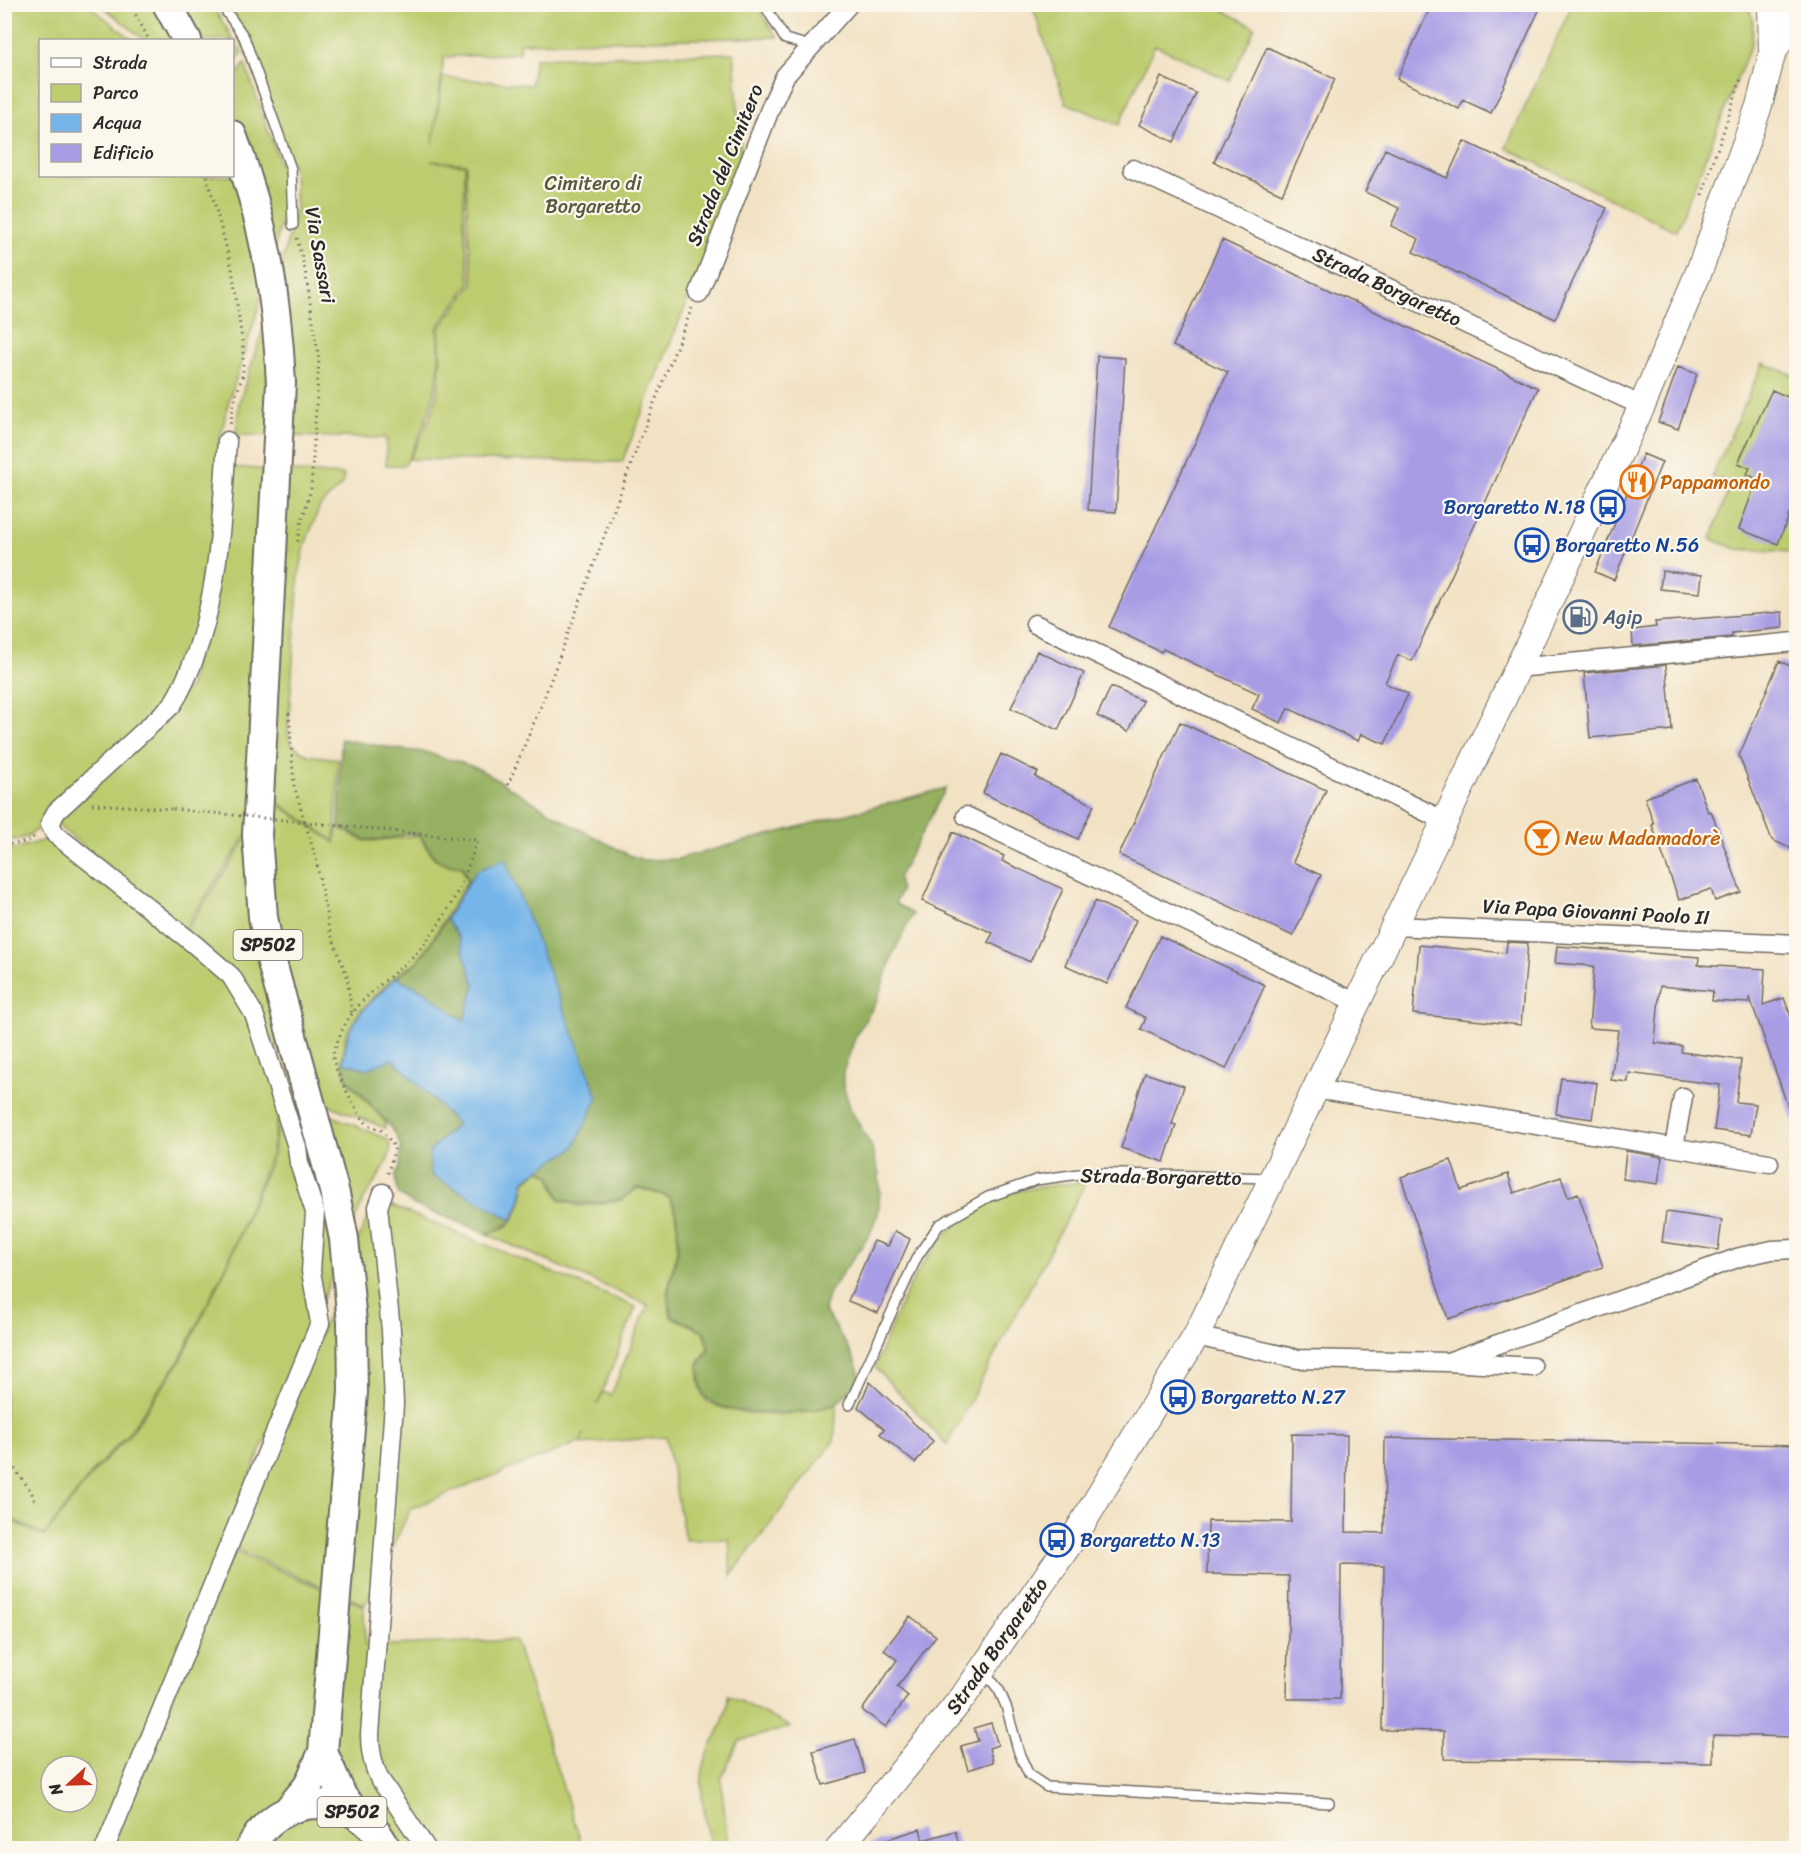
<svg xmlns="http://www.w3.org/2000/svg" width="1801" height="1853" viewBox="0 0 1801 1853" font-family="Sriracha,sans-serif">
	<rect width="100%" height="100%" fill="#fbf7ec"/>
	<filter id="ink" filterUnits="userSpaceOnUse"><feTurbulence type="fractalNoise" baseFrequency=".0167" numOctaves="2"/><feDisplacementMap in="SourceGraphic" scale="12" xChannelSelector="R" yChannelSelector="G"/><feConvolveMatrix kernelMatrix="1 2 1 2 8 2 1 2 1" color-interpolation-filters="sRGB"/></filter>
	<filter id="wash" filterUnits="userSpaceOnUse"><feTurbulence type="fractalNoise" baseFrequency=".008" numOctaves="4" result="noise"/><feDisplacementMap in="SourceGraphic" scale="24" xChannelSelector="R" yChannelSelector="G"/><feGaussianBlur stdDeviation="1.35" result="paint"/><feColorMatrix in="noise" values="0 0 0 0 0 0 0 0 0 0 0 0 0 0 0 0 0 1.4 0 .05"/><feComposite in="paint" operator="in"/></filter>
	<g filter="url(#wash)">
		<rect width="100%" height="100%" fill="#f2e2c4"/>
		<!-- green -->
		<path fill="#bccc6e" stroke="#747c4c" stroke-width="1.5" fill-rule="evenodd" d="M4,5H88L133,40H40V176H232L233,79L245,64L283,173L285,209L258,310L229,400L220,439L211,565L195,639L167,702L44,824C31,834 22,843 4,839Z
			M101,5H212L242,53L233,66L232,40H145Z
			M226,5H757L770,27L778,37L519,43L520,53L444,57L433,143L443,77L531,85L535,58L734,53L742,167L622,462L409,459C437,411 444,384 439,329L473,284L467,222L466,164L431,161L465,165L464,222L470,283L437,328C438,339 440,351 439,362C437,398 422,432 405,465H386V438L236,435L239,403L268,313L296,210L294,171Z
			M1032,5H1213L1255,27L1230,81L1155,45L1119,125L1066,103Z
			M1572,5H1748L1753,20L1752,42L1676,231L1506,148Z
			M1763,363L1796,376V584L1793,552L1737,549L1711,539L1730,485L1712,477Z
			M231,467L344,475L342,485L320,506L306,542L299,573L288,731L291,744L308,755L338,759L335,841L271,798L184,929L56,824L190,686Z
			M272,800L335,843L337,827C346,831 354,837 363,840C374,844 404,835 419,836C434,858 433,866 462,867L467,881L429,945L415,963L395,976L373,998L359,1013L346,1033L342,1062L346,1079L385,1122V1128L309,1097L301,1089L245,994L185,932Z
			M51,838L227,980L293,1093L277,1121L271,1154L226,1266L179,1361L127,1435L94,1470L44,1535L5,1516L4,848L14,849Z
			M294,1095L304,1104L387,1139C400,1155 369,1187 362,1203L98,1848H5L4,1518L44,1536L95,1471L128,1436L180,1362L227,1266L273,1155L278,1122ZM51,1766H87V1802H51Z
			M539,1170L549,1176L559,1199L579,1206L603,1203L622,1200L638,1188L668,1197L674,1207L677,1227V1250L667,1293L671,1317L688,1324L704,1333L708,1348L698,1364C699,1373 699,1389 703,1396C708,1405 719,1407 727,1409C764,1418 802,1416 837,1404L834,1441L731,1575L729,1539L685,1540L666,1437L580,1444L584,1434L580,1442L411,1508L365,1605L233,1548L375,1199L636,1307L597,1405L603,1392L611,1395L648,1305L486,1234C516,1231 521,1208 525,1182Z
			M1086,1182L947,1445L875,1367C899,1304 926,1232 991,1201C1021,1187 1054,1185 1086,1182Z
			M232,1551L364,1606L365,1646L515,1640L583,1848H111Z
			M728,1695L791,1727L739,1741L721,1779L728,1848H711C707,1825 697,1788 704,1765C711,1740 728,1722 728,1695Z"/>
		<!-- forest -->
		<path fill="#95b061" stroke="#606e46" stroke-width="1.5" d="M341,739L404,750L426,752L442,758L458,761L481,770L570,824L627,854L643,860L677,859L946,788L898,878L901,891L895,903L913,914L893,954L876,1003L857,1033L843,1072V1084L850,1108L871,1145L879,1174L880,1193L878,1214L869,1236L829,1292L824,1310C837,1331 854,1352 860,1376C854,1385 845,1398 836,1403C813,1416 722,1419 705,1396C700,1389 700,1374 699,1365L709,1349L705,1333L688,1323L672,1316L668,1293L678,1250V1227L675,1207L668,1196L638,1187L621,1199L603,1202L579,1204L560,1198L550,1175L539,1169L524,1181C520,1206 515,1229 486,1233L412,1204L398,1193L395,1176L400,1166L401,1148L397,1136L386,1121L347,1078L343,1062L348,1034L360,1014L373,999L396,977L416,964L430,945L461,896L468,881L463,866C434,864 434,857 420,834H406L392,838L365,840L339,826Z"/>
		<!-- water -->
		<path fill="#76b5e9" stroke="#50708a" stroke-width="1.5" d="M505,859L598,1097L573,1149L539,1169L524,1181L521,1200L512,1220L431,1175L429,1152L457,1124L393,1059L367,1069L343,1062L348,1034L360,1013L396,977L424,991L464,1021L475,985L458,936L446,919L476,871Z"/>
		<g id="blocks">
			<!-- building -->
			<path fill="#a89de5" d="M1432,4H1542L1491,113L1463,100L1459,109L1397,79Z
				M1267,47L1335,79L1282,194L1214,162Z
				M1161,77L1196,93L1174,142L1139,125Z
				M1464,141L1607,208L1555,319L1413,252L1419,239L1391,226L1399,208L1365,192L1385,149L1447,178Z
				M1222,240L1538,388L1412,661L1398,655L1385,683L1408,694L1385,744L1361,734L1358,741L1288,708L1281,723L1252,709L1259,694L1163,649L1161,652L1109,627L1228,372L1173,346Z
				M1097,356L1125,358L1116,512L1088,510Z
				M1678,367L1697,374L1678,429L1658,422Z
				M1772,390L1797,401V494L1778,544L1739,529L1757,479L1747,474L1750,468L1738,463Z
				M1643,454L1662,462L1614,580L1595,572Z
				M1662,571L1702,575L1700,593L1660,589Z
				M1782,612L1783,628L1732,633V637L1633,646L1632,630L1656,627L1655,622Z
				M1037,651L1084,673L1058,730L1011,708Z
				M1779,661L1797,669V851L1772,840L1739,756Z
				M1666,665L1672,730L1590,738L1584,673Z
				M1111,687L1143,701L1129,731L1097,716Z
				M1180,722L1326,790L1293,862L1321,875L1293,936L1119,855Z
				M1001,754L1038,772L1035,777L1094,805L1078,839L983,793Z
				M1696,779L1708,812L1711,811L1741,892L1715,901L1711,889L1679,900L1652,825L1654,824L1645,798Z
				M953,832L1004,856L1002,861L1063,889L1030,962L988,942L993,933L922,901Z
				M1095,901L1136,920L1107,984L1065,965Z
				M1160,936L1265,985L1226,1069L1141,1029L1146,1018L1126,1008Z
				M1507,942L1528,943L1521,1025L1413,1014L1419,945L1506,953Z
				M1557,946L1699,957L1698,965L1765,969L1763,1005L1784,998L1797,1033V1124H1794L1750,998L1749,1003L1712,1001L1713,991L1660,986L1655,1043L1682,1046L1681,1052L1741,1060L1736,1102L1756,1104L1751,1135L1714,1130L1720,1085L1629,1073L1628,1082L1611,1080L1618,1030L1589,1028L1594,966L1555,963Z
				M1145,1073L1184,1086L1172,1124L1176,1125L1164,1162L1121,1148Z
				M1561,1078L1597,1083L1592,1119L1556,1114Z
				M1626,1151L1662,1157L1658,1184L1623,1179Z
				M1451,1160L1461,1190L1508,1174L1514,1193L1561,1177L1568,1197L1578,1193L1603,1267L1448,1319L1401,1177Z
				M1666,1212L1722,1220L1718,1250L1662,1242Z
				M895,1231L910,1239L878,1313L848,1301L874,1241L888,1246Z
				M870,1382L933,1441L915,1463L880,1434L884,1429L858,1407Z
				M1292,1434L1347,1435L1346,1532L1384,1533L1385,1438L1797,1445V1737L1713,1735V1763L1444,1759V1731L1382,1730L1384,1566L1341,1565L1340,1699H1287L1289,1576L1207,1574L1208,1521L1291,1522Z
				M910,1616L936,1636L897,1687L908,1696L886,1727L862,1710L897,1660L884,1650Z
				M991,1723L998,1745L989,1748L993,1762L968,1770L961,1746L978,1741L974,1728Z
				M855,1739L865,1773L823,1785L813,1751Z
				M920,1829L923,1840L955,1831L960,1848H868V1845Z"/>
		</g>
	</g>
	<g filter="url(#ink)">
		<use href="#blocks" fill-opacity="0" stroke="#716b61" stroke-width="1.5"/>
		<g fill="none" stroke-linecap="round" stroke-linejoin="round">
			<defs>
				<path id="lane" d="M221,4L244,37L291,169L293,225
					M764,4L785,39L811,46
					M849,1405L917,1257L939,1225L988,1197L1036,1180L1086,1173L1270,1178
					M984,1671L999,1690L1006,1706L1019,1753L1029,1775L1047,1787L1329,1803"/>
				<path id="street" d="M1133,169L1642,406
					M699,293L772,104L785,76L849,4
					M1035,624L1445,821
					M1516,668L1796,642
					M966,816L1357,1003
					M1394,926L1796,944
					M1315,1089L1769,1163
					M1674,1147L1683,1097
					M383,1193L378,1207L391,1330L394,1404L370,1735C370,1751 372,1763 379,1778L426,1848
					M1196,1336L1298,1359L1448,1362L1533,1367
					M1448,1362L1740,1257L1772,1250L1796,1249
					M105,1848L320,1323L311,1271L315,1212L299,1163L297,1147L254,1014L231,976L194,944L55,834L50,824L56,812L172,705C218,631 221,526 227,441"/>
				<path id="secondary" d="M1772,55L1796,12
					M839,1848L963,1697L1076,1534L1196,1336L1445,821L1642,406L1700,269L1759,106L1772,55L1771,4"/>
				<path id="primary" d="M167,4L187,40
					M232,135C264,217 277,296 281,383L257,835L263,917L271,959L335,1194L344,1239L352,1322L353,1392L323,1752L308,1786L288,1810
					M323,1752L343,1798L361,1817
					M250,1848C279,1790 357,1789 386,1848"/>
			</defs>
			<!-- lane casing -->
			<use href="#lane" stroke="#716b61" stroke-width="12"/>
			<!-- street casing -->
			<use href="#street" stroke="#716b61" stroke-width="21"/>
			<!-- secondary casing -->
			<use href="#secondary" stroke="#716b61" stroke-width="28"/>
			<!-- primary casing -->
			<use href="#primary" stroke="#716b61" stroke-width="32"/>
			<!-- path -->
			<path stroke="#716b61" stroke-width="3" stroke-dasharray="1.5 4.5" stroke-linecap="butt" d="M130,4L149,40
				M207,176L232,268L243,347V374L234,402L230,425
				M1702,195L1742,76
				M297,238L305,270L319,359L311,489L301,524L297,545
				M289,713L294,785L316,859L329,929L347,976L352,1014
				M508,785L543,701L647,421L692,308
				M92,804L173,809
				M324,824L477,840C467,875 451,909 429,938C399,978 354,992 337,1043C336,1046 333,1052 333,1056C333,1068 359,1117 368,1125C372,1127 377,1128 381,1130C386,1134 391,1142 395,1148L387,1176
				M4,843C18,846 26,842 37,835
				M4,1454L31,1491L36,1504"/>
			<!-- lane -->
			<use href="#lane" stroke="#fff" stroke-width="9"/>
			<!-- street -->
			<use href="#street" stroke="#fff" stroke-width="18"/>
			<!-- secondary -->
			<use href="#secondary" stroke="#fff" stroke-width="26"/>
			<!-- primary -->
			<use href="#primary" stroke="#fff" stroke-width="28"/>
			<!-- path-bridge -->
			<path stroke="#716b61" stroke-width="3" stroke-dasharray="1.5 4.5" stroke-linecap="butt" d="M173,809L324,824"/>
		</g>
	</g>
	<!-- icons -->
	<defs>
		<symbol id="restaurant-ring" viewBox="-11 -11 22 22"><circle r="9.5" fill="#fbf7ec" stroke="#e8710a" stroke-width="1.5"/><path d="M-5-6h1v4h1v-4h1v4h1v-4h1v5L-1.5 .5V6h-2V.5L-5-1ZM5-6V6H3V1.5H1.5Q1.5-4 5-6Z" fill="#e8710a"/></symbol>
		<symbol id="bus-ring" viewBox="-11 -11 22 22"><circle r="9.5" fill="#fbf7ec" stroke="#1a4fb4" stroke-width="1.5"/><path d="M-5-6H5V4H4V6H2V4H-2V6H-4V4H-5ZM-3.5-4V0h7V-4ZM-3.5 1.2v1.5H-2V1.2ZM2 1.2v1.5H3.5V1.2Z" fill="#1a4fb4"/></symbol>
		<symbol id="fuel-ring" viewBox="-11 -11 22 22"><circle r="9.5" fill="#fbf7ec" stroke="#5c6f8a" stroke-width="1.5"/><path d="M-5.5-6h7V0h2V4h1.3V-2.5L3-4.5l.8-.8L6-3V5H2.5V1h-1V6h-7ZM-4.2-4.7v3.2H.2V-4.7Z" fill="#5c6f8a"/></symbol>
		<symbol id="bar-ring" viewBox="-11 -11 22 22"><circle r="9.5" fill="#fbf7ec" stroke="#e8710a" stroke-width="1.5"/><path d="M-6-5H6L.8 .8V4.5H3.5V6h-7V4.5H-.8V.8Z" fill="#e8710a"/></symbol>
	</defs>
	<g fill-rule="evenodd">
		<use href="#restaurant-ring" x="1618" y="463" width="38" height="38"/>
		<use href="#bus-ring" x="1589" y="488" width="38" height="38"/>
		<use href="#bus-ring" x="1513" y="526" width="38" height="38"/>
		<use href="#fuel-ring" x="1561" y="598" width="38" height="38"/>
		<use href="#bar-ring" x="1523" y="819" width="38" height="38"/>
		<use href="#bus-ring" x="1159" y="1378" width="38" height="38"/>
		<use href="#bus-ring" x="1038" y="1521" width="38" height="38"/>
	</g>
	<g text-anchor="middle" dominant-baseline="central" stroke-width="4.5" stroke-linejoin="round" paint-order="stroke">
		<!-- shield labels -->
		<g fill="#fbf7ec" stroke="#696865" stroke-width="1.5">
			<rect x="233.5" y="930" width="69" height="30" rx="4.5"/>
			<rect x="317.5" y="1797" width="69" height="30" rx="4.5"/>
		</g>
		<g font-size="18" font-weight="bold" fill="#2b2b2b">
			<text x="268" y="945">SP502</text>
			<text x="352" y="1812">SP502</text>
		</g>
		<!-- street labels -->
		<g font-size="20" fill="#2b2b2b" stroke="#fbf7ec">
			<text transform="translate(725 165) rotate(-68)">Strada del Cimitero</text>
			<text transform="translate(320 255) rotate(80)">Via Sassari</text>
			<text transform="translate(1387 287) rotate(25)">Strada Borgaretto</text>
			<text transform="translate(1596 912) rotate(3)">Via Papa Giovanni Paolo II</text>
			<text transform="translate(1161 1177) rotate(1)">Strada Borgaretto</text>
			<text transform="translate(997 1646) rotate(-55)">Strada Borgaretto</text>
		</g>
		<!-- park labels -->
		<g font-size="20" fill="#565b3f" stroke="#fbf7ec">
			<text x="593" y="183">Cimitero di<tspan x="593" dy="23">Borgaretto</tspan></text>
		</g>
		<!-- food labels -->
		<g font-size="20" fill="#c56008" stroke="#fbf7ec" text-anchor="start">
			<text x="1660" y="482">Pappamondo</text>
			<text x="1565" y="838">New Madamadorè</text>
		</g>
		<!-- transit labels -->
		<g font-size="20" fill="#164399" stroke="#fbf7ec" text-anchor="start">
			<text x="1585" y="507" text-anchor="end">Borgaretto N.18</text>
			<text x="1555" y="545">Borgaretto N.56</text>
			<text x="1201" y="1397">Borgaretto N.27</text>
			<text x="1080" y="1540">Borgaretto N.13</text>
		</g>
		<!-- service labels -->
		<g font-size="20" fill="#4e5e75" stroke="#fbf7ec" text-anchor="start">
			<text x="1603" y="617">Agip</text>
		</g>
	</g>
	<!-- margin -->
	<rect width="1801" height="1853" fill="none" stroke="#fbf7ec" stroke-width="24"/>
	<!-- legend -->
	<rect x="39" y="39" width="195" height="138" fill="#fbf7ec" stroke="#a8a59f" stroke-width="1.5"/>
	<rect x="51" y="58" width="30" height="9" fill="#ffffff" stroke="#a8a59f" stroke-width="1.5"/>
	<text x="93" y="69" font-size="18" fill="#2b2b2b">Strada</text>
	<rect x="51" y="84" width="30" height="18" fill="#bccc6e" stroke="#a8a59f" stroke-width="1.5"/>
	<text x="93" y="99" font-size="18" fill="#2b2b2b">Parco</text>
	<rect x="51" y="114" width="30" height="18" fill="#76b5e9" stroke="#a8a59f" stroke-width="1.5"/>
	<text x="93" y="129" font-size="18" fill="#2b2b2b">Acqua</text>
	<rect x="51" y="144" width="30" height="18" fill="#a89de5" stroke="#a8a59f" stroke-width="1.5"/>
	<text x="93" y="159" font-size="18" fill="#2b2b2b">Edificio</text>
	<!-- north arrow -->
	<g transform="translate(69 1784) rotate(248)"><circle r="28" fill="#fbf7ec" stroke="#a8a59f" stroke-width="1.5"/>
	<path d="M0-4.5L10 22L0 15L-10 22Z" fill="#c8321e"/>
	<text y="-9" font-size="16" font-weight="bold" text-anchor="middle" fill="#2b2b2b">N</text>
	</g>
</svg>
